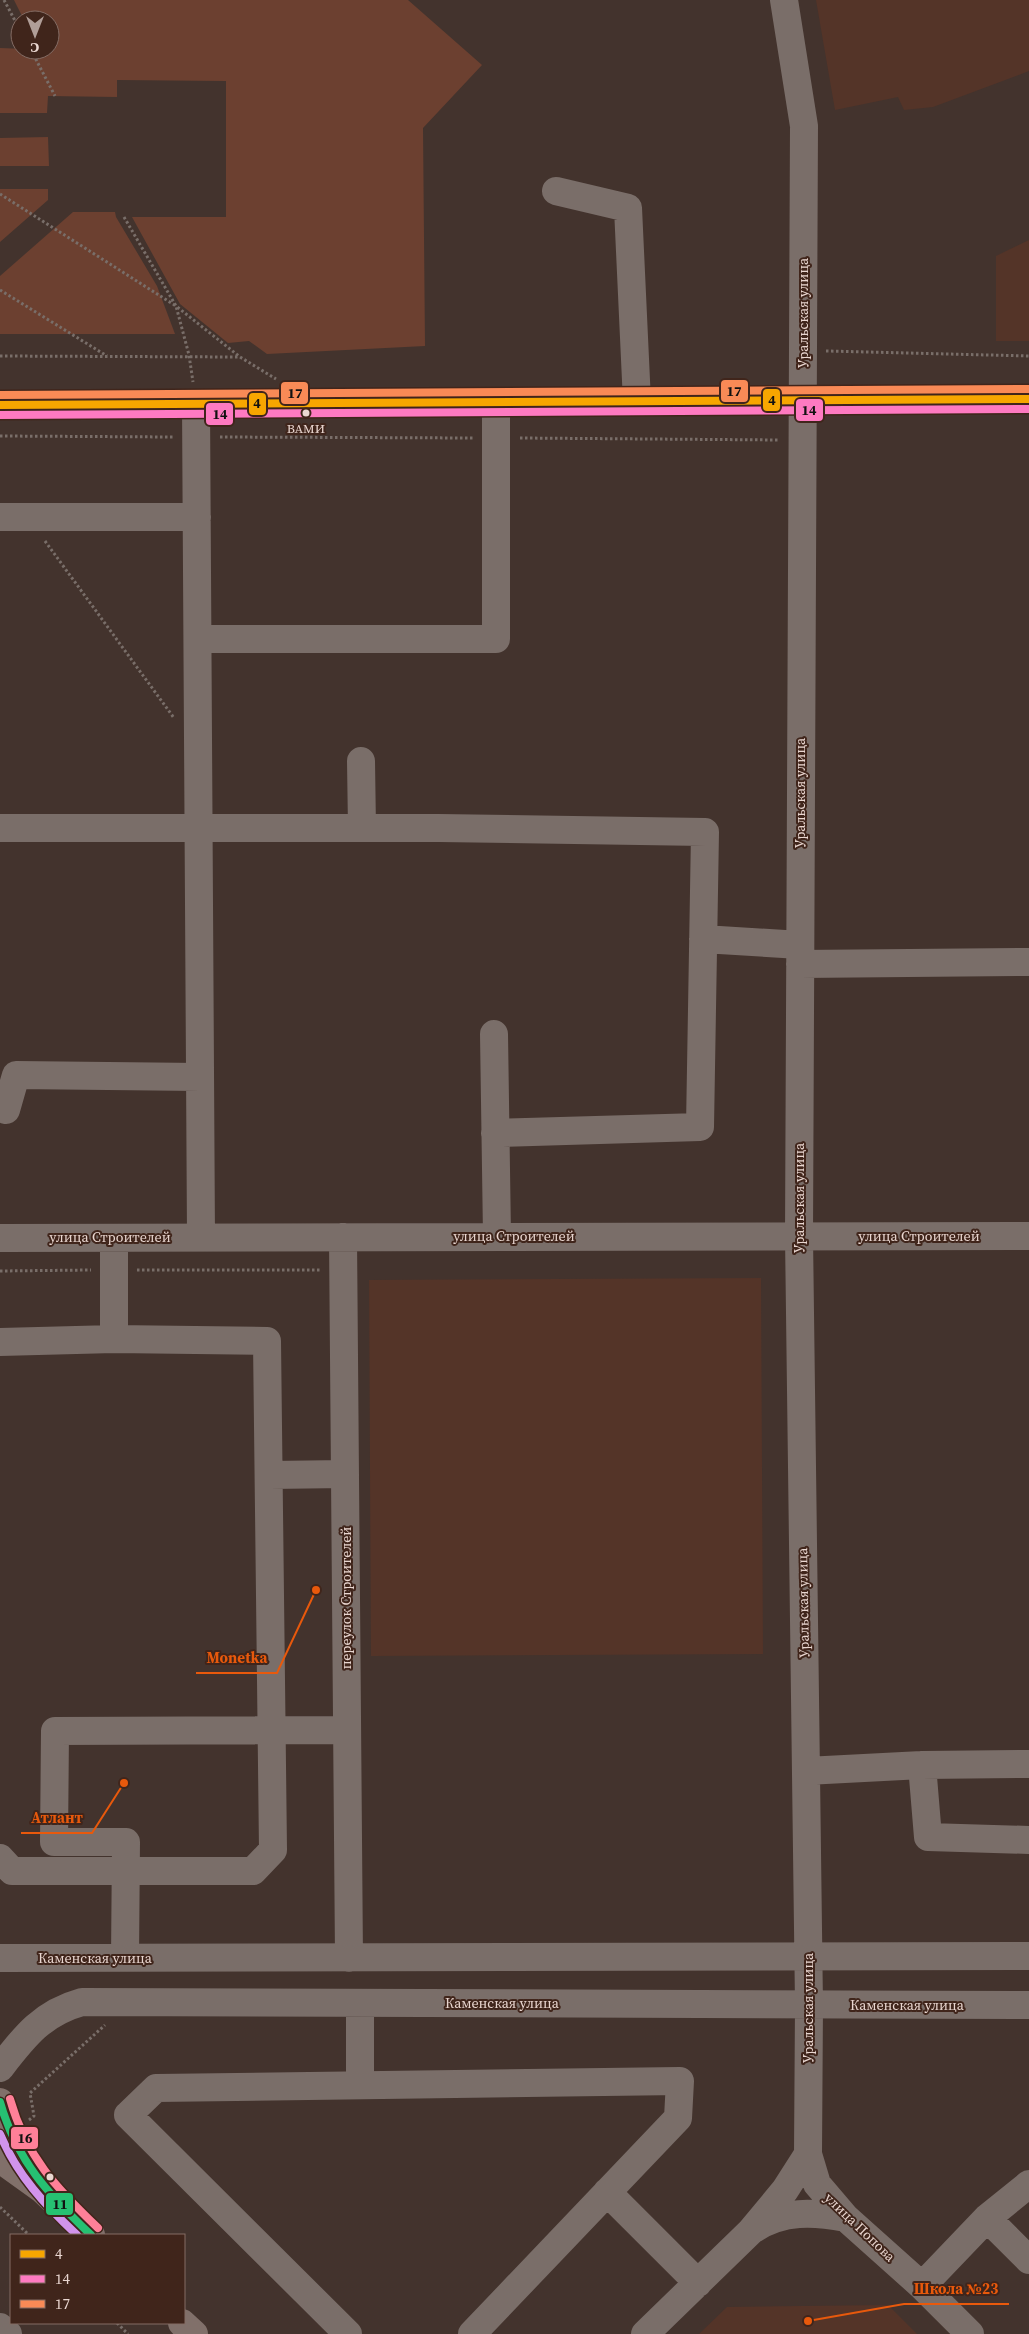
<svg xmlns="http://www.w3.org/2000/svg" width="1029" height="2334" viewBox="0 0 1029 2334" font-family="'Source Serif 4',serif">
	<rect width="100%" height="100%" fill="#43332d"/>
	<!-- built -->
	<path fill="#543428" d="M816,0H1029V71L933,107L904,110L898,97L835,110Z
		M1029,240V341H996V256Z
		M761,1278L763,1654L371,1656L369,1280Z
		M888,2305L917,2334H699L727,2307Z"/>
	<!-- green -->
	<path fill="#6c4030" d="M14,0H408L482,65L423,128L425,346L267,354L249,341L228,343L180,304L132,217H226V81L117,80V97L48,96L47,113H0V48L50,50V20H24Z
		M48,137L49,166H0V138Z
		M0,189H48V200L0,242Z
		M73,212H115L116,217L157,286L175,334H0V276Z"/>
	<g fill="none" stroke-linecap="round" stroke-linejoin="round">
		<!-- path -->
		<path stroke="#796e69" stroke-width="3" stroke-dasharray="2.5 2.5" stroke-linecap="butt" d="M4,0L20,30
			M31,50L55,96
			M0,194L176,306L189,355L193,382
			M124,217L176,306L240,357L276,379
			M0,290L107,356
			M826,351L1029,356
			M0,356L240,357
			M0,436L174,437
			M220,437L474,438
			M520,438L779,440
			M45,541L174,718
			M137,1270H321
			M0,1271L91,1270
			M29,2120L34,2116L30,2093L105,2025
			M0,2207L29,2235
			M117,2323L128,2334"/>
		<!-- minor -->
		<path stroke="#7a6e69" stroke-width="28" d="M556,191L628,208L637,402
			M196,404L201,1237
			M0,517H197
			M198,639H496V403
			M361,761L362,828
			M0,828H439L705,832L700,1127L495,1133
			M703,939L800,945
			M800,964L1029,962
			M494,1034L497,1236
			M6,1110L16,1075L200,1077
			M343,1237L349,1958
			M0,1238L1029,1236
			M0,1342L114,1339V1238
			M270,1475L345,1474
			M922,1765L928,1837L1029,1840
			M806,1771L922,1765L1029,1764
			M0,1858L12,1871H253L273,1850L267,1341L114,1339
			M0,1958L1029,1956
			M125,1958L126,1842H54L55,1731L347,1730
			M360,2003V2085
			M0,2068C24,2037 42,2013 82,2002L1029,2005
			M808,2154L817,2184L846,2218L922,2286L970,2334
			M607,2192L698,2283
			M987,2218L1029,2260
			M754,2229C783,2210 814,2212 846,2218
			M922,2286L987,2218L1029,2184
			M0,2327L8,2334
			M348,2334L128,2115L156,2088L680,2081L678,2118L472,2334
			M645,2334L751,2231L785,2190L808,2154L809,2005L799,1236L804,126L784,0"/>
		<!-- major -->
		<path stroke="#81706a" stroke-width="28" d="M0,405L1029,399
			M0,2102L11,2138L36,2178
			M0,2159L43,2190L91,2235
			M182,2323L194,2334"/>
		<defs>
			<path id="bus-1" d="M0,405L1029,399"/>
			<path id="bus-2" d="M0,415L1029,409"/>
			<path id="bus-3" d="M0,395L1029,389"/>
			<path id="bus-4" d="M0,2102C17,2161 48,2194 91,2235"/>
			<path id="bus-5" d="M0,2134C17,2175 45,2205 77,2235"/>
			<path id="bus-6" d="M10,2099C26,2156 56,2188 98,2228"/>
		</defs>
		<!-- bus-1 casing -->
		<use href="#bus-1" stroke="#40251b" stroke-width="11"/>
		<!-- bus-2 casing -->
		<use href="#bus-2" stroke="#40251b" stroke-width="11"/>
		<!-- bus-3 casing -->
		<use href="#bus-3" stroke="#40251b" stroke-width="11"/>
		<!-- bus-4 casing -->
		<use href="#bus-4" stroke="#40251b" stroke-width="11"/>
		<!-- bus-5 casing -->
		<use href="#bus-5" stroke="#40251b" stroke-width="11"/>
		<!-- bus-6 casing -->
		<use href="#bus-6" stroke="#40251b" stroke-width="11"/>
		<!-- bus-1 -->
		<use href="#bus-1" stroke="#f7a600" stroke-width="8"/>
		<!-- bus-2 -->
		<use href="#bus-2" stroke="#fe7ac1" stroke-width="8"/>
		<!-- bus-3 -->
		<use href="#bus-3" stroke="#f98a56" stroke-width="8"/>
		<!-- bus-4 -->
		<use href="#bus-4" stroke="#26c172" stroke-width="8"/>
		<!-- bus-5 -->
		<use href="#bus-5" stroke="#d193ec" stroke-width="8"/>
		<!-- bus-6 -->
		<use href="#bus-6" stroke="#ff8098" stroke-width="8"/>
	</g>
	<!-- markers -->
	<g fill="#ead7d1" stroke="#40251b" stroke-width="2">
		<circle cx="306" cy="413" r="4.5"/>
		<circle cx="50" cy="2177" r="4.5"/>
	</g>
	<g text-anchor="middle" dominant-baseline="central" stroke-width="4" stroke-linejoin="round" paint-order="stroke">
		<!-- bus labels -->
		<g font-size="13" fill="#ead7d1" stroke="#40251b">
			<text x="306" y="428">ВАМИ</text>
		</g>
		<!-- street labels -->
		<g font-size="14" fill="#ead7d1" stroke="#40251b">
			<text transform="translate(803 313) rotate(-90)">Уральская улица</text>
			<text transform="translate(800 793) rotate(-90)">Уральская улица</text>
			<text transform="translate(799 1198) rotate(-90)">Уральская улица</text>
			<text x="514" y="1236">улица Строителей</text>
			<text x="919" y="1236">улица Строителей</text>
			<text x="110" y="1237">улица Строителей</text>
			<text transform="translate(346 1598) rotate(-90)">переулок Строителей</text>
			<text transform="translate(803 1603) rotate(-91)">Уральская улица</text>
			<text x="95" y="1958">Каменская улица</text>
			<text x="502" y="2003">Каменская улица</text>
			<text x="907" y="2005">Каменская улица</text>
			<text transform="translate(808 2008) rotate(-90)">Уральская улица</text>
			<text transform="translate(860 2227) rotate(44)">улица Попова</text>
		</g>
	</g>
	<!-- callouts -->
	<path fill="none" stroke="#e8590c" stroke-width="2" d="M316 1590L277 1673H196M124 1783L92 1833H21M808 2321L904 2304H1009"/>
	<g fill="#e8590c" stroke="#40251b" stroke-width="2">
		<circle cx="316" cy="1590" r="5"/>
		<circle cx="124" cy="1783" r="5"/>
		<circle cx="808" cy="2321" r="5"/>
	</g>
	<g font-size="15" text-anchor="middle" font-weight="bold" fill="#e8590c" stroke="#40251b" stroke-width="4" stroke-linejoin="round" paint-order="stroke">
		<text x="237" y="1663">Monetka</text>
		<text x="57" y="1823">Атлант</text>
		<text x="956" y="2294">Школа №23</text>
	</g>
	<g stroke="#40251b" stroke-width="2">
		<rect x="720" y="379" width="29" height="24" rx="5" fill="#f98a56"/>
		<rect x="280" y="381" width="29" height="24" rx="5" fill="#f98a56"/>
		<rect x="762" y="388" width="19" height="24" rx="5" fill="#f7a600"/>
		<rect x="248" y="392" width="19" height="24" rx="5" fill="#f7a600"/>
		<rect x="795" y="398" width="29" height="24" rx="5" fill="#fe7ac1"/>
		<rect x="205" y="402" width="29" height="24" rx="5" fill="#fe7ac1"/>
		<rect x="10" y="2126" width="29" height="24" rx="5" fill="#ff8098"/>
		<rect x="45" y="2192" width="29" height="24" rx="5" fill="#26c172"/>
	</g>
	<g font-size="14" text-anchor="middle" font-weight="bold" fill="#111">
		<text x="734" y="396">17</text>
		<text x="295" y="398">17</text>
		<text x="772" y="405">4</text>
		<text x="257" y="408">4</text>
		<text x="809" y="415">14</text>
		<text x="220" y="419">14</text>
		<text x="25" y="2143">16</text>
		<text x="60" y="2209">11</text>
	</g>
	<!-- legend -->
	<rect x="10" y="2234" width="175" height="90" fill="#40251b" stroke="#846c64"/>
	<rect x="20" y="2250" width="25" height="8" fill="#f7a600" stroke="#846c64"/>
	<text x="55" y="2259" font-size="15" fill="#ead7d1">4</text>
	<rect x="20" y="2275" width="25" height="8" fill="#fe7ac1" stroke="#846c64"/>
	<text x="55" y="2284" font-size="15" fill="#ead7d1">14</text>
	<rect x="20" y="2300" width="25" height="8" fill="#f98a56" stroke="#846c64"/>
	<text x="55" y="2309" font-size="15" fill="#ead7d1">17</text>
	<!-- north arrow -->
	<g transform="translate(35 35) rotate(180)"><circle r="24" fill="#40251b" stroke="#846c64"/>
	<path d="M0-4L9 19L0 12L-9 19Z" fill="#b09e98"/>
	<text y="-8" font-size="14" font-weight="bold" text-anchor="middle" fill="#ead7d1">С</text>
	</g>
</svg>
